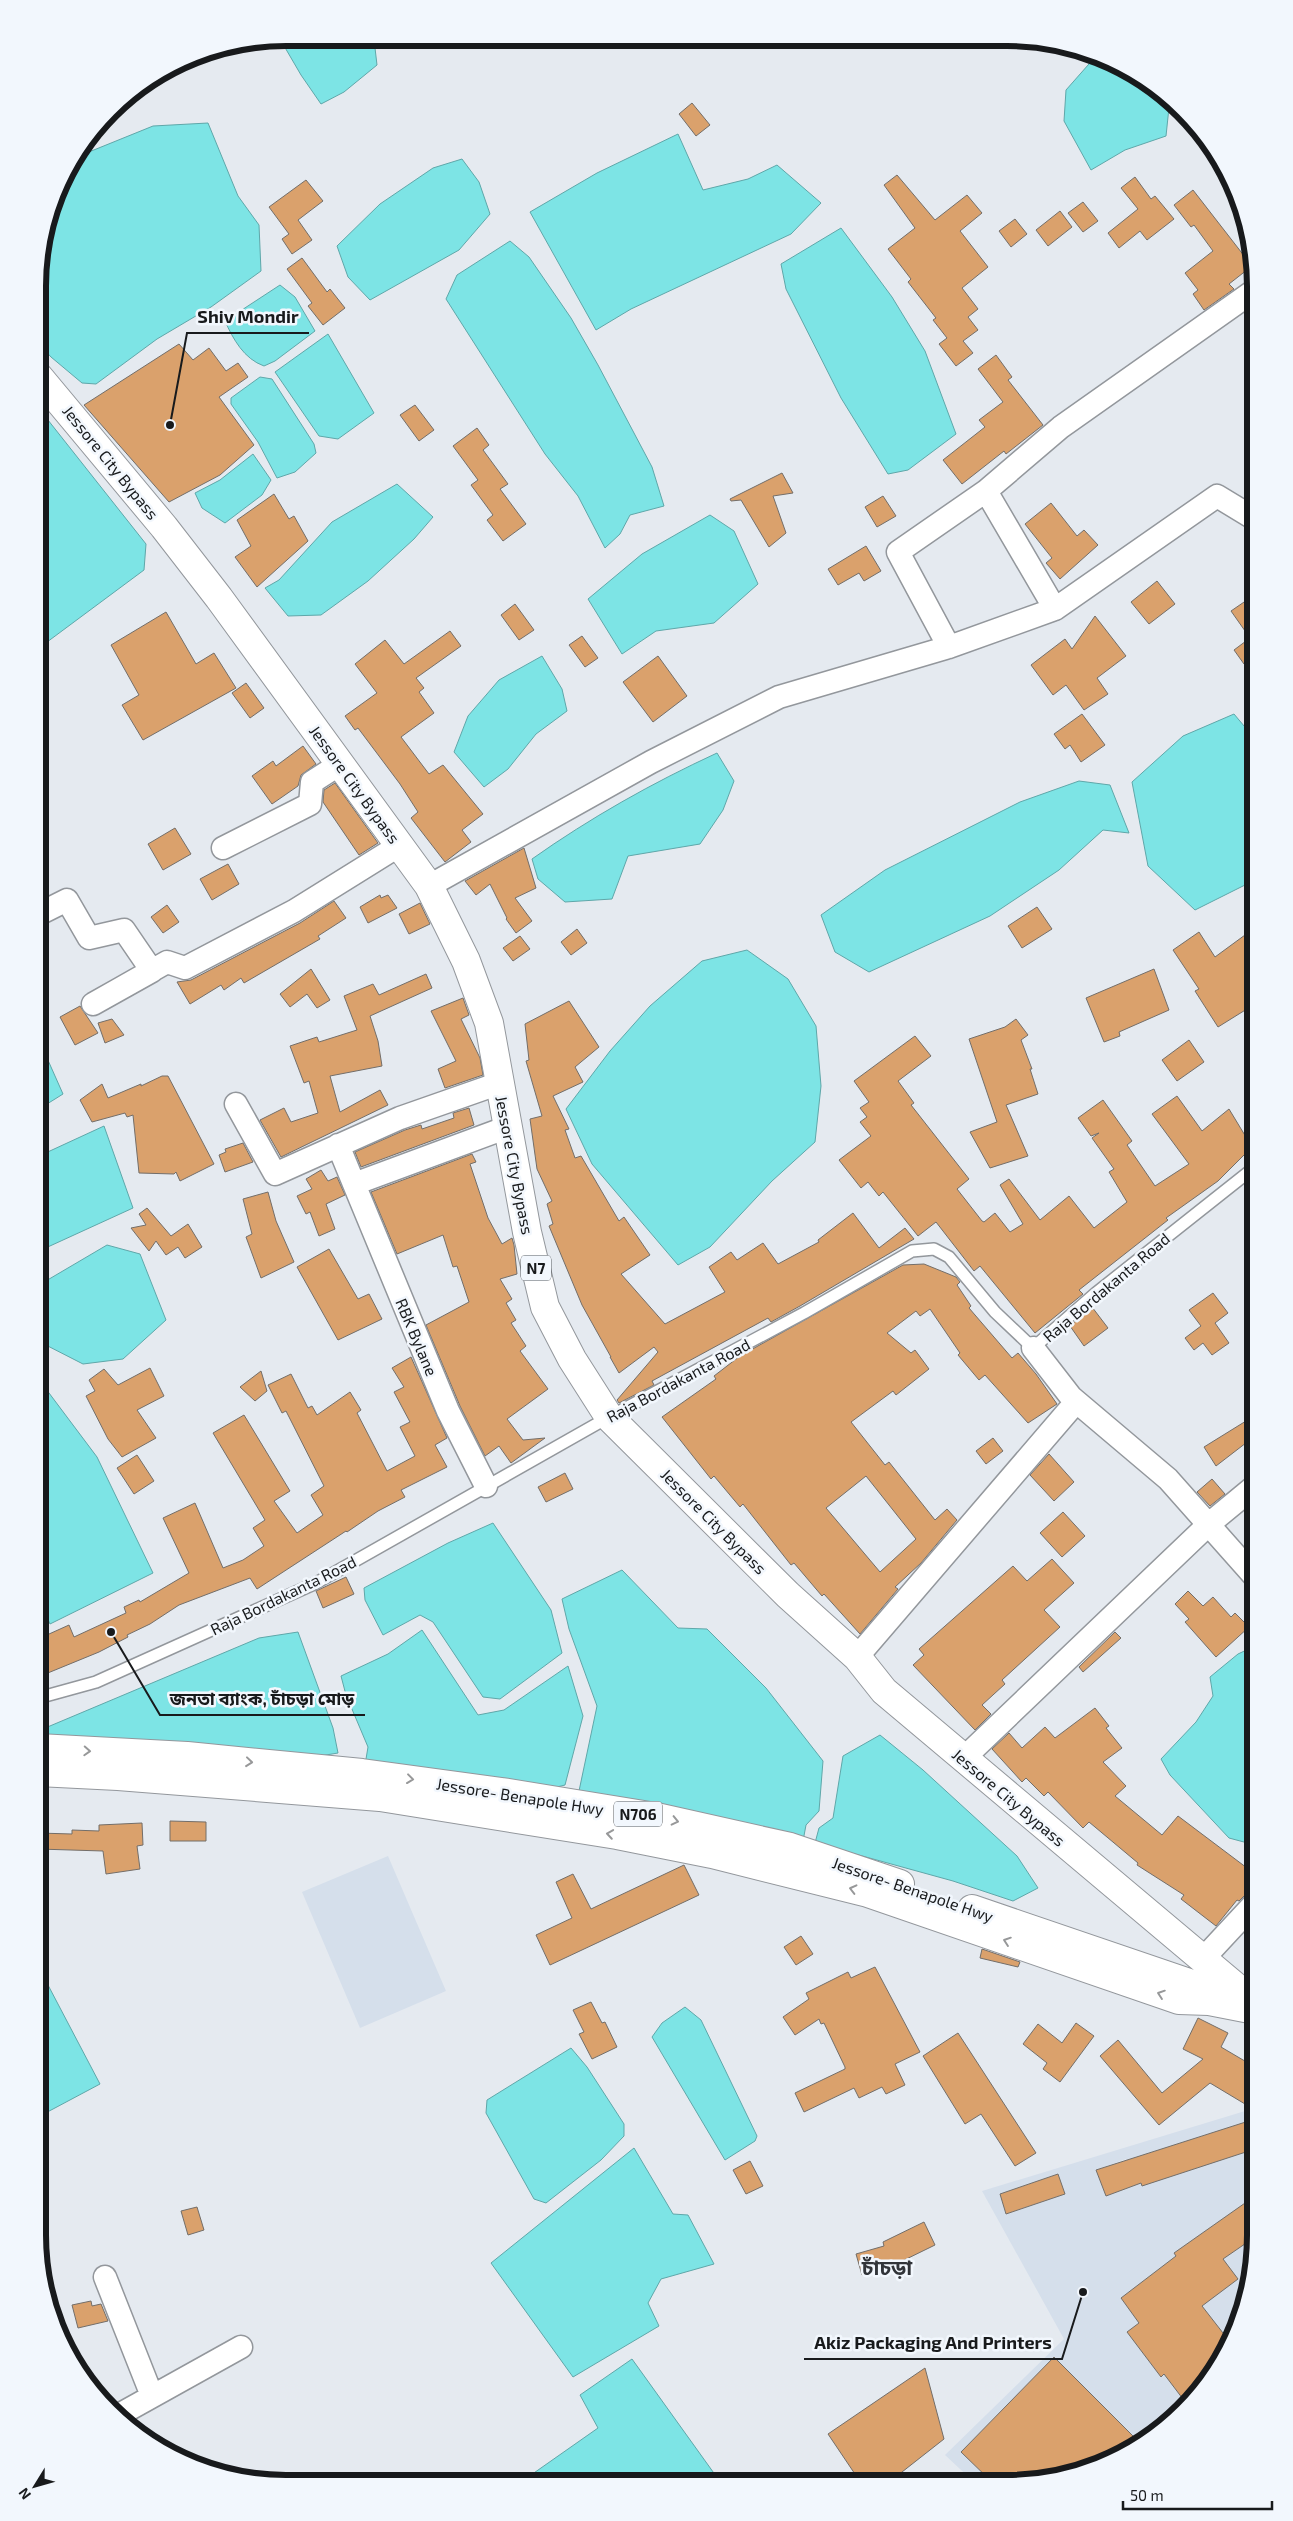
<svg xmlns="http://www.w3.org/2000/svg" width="1293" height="2521" viewBox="0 0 1293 2521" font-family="'Exo 2','Noto Sans Bengali',sans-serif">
	<rect width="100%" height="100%" fill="#e5eaf0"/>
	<!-- built -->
	<path fill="#d5dfeb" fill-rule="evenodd" d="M388,1856L446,1991L360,2028L302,1892Z
		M1255,2108V2119L1133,2158L1142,2185L1255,2149V2196L1174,2253L1193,2280L1255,2237V2251L1237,2330L1231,2340L1227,2335L1169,2380L1186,2403L1141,2443L1054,2358L961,2452L993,2483H975L945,2455L1064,2339L982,2191ZM1126,2159L1136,2185L1106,2196L1096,2170ZM1058,2174L1065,2194L1006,2214L1000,2194ZM1172,2259L1136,2319L1121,2298ZM1227,2263L1238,2279L1214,2297L1202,2283ZM1187,2286L1221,2331L1161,2377L1127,2332Z"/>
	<!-- water -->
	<path fill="#7de4e5" stroke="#5fa7a9" d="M286,38H368L375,48L377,65L344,92L321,104L301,75L280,39Z
		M1096,56L1116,63L1170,98L1166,136L1125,150L1091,170L1064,121L1066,90Z
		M208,123L238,196L259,225L261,271L211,307L157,339L96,384L82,383L51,357L40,345V254L63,176L79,156L153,126Z
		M678,134L703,190L748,179L777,165L821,203L791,234L631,309L596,330L530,212L597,173Z
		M462,159L479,182L490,214L459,250L370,300L348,277L337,246L380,204L433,168Z
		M841,228L892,297L925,351L956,434L908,470L888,474L841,398L786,289L781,264Z
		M510,241L529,257L571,318L598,365L652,467L664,506L630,515L620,534L605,548L578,496L545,454L446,299L457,275Z
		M280,285L295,297L315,331L275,361L264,366C244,359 233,339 225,321Z
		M328,334L374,413L338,439L319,436L275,372Z
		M260,377L272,379L314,444L316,453L295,472L277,478L258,442L231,404V398Z
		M44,415L146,544L144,570L39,648V417Z
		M253,454L271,480L262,495L225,523L202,508L195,493L220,480Z
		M397,484L433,517L414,539L368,581L321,615L288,616L265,588L279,580L332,522Z
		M710,515L734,531L758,584L714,623L656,631L622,654L588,599L642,554Z
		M542,656L562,689L567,711L536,734L508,769L484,787L454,752L468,716L499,680Z
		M1234,714L1255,739V880L1195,910L1148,866L1132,782L1183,736Z
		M717,753L734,781L723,810L700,844L628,856L612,899L565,902L538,879L532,859C590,818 652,783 717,753Z
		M1079,781L1110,785L1129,833L1103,830L1059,870L990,916L869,972L835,952L821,915L885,870L1020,802Z
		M747,950L788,979L816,1026L821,1086L815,1142L772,1181L710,1247L678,1265L592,1164L566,1109L610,1051L650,1006L702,961Z
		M39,1040L63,1094L39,1109Z
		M104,1126L133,1208L39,1251V1156Z
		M107,1245L140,1254L166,1320L123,1359L83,1364L38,1341L39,1285Z
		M38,1389H46L97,1457L153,1573L50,1624L38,1597Z
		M493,1523L551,1610L562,1653L500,1699L483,1697L433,1622L420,1615L383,1635L365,1600L364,1588L448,1543Z
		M622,1570L678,1628L707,1629L766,1688L823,1761L819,1811L806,1825L803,1841L579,1791L597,1706L569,1629L562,1599Z
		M422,1630L478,1715L504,1710L568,1666L583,1716L565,1785L549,1789L365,1765L368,1747L346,1695L341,1676L388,1654Z
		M298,1632L333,1728L338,1753L284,1762L38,1735V1731L259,1638Z
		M1255,1646V1845L1229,1838L1170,1775L1161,1759L1196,1722L1213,1696L1210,1677L1238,1654Z
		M880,1735L923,1770L1017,1856L1038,1888L1013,1901L953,1881L815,1843L819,1828L833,1818L843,1756Z
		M38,1966L100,2084L38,2117Z
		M685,2007L701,2020L757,2136L755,2141L725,2160L652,2037L662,2023Z
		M571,2048L587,2067L624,2124V2136L601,2160L546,2203L534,2199L486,2113L487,2100Z
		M634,2148L673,2214L688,2215L714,2264L661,2279L648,2303L659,2326L573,2377L491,2263Z
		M632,2359L721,2483L521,2482L598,2428L580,2395Z"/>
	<!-- building -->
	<path fill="#daa16c" stroke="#736e69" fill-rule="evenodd" d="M692,103L710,125L696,136L679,114Z
		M897,175L935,220L967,195L982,213L960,231L988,267L962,288L978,309L968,317L978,330L963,341L973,353L956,366L939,344L947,338L933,320L936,318L908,282L911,279L888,249L915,228L884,185Z
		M1135,177L1151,199L1155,196L1174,219L1147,240L1140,231L1119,248L1108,233L1138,209L1121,188Z
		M306,180L323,201L298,220L312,240L292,254L282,239L289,234L269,207Z
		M1193,190L1252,266L1229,284L1234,289L1204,310L1193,294L1198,290L1185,273L1213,251L1194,225L1191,227L1174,205Z
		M1083,202L1098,221L1083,232L1068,213Z
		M1060,211L1072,227L1048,246L1036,230Z
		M1015,219L1027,234L1011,247L999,231Z
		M302,258L327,292L330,289L345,308L323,325L308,306L312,303L287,269Z
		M179,344L193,360L209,348L226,371L238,363L248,377L219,397L254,445L220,475L169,502L84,405Z
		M996,355L1012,377L1008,380L1043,425L1006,454L1004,451L962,484L943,460L985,427L979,420L1003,402L978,369Z
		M415,405L434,430L419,441L400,415Z
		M477,428L489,445L483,450L508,484L500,489L526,524L503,541L487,520L493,515L471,485L478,480L453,446Z
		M782,473L793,493L773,496L786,533L769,547L741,500L731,501L730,499Z
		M274,494L289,519L294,516L308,541L257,587L235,557L251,546L237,520Z
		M883,496L896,516L877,527L865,507Z
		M1051,503L1077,536L1084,530L1098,545L1060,579L1046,563L1052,558L1025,524Z
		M866,546L881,571L864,581L859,573L838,585L828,569Z
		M1157,581L1175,604L1149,624L1131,602Z
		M1247,600L1255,612V655L1244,664L1234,650L1250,638L1231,611Z
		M515,604L534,630L519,640L501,615Z
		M166,612L196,664L214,653L236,688L143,740L122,705L139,695L111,645Z
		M1095,616L1126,656L1097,678L1108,694L1084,710L1066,685L1053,695L1031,665L1065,639L1072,649Z
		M450,631L461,646L416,678L424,688L419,692L434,713L401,737L429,774L443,765L483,814L462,830L471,842L445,862L411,818L418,812L400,784L358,728L355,730L345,716L377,693L355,664L385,640L404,664Z
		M582,636L598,658L585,667L569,645Z
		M658,656L687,696L653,722L623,682Z
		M246,683L264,708L250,718L232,693Z
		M1082,714L1105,745L1081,762L1070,745L1065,749L1054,734Z
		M303,746L316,764L301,775L298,786L272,804L252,776L273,761L276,766Z
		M335,783L378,843L359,855L323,802L324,790Z
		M175,828L191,854L163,870L148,844Z
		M524,848L536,888L515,898L532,921L516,933L506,919L507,918L490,884L476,895L465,881Z
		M228,864L239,884L212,900L200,879Z
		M380,895L381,898L388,895L397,908L368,923L360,907Z
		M334,901L346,918L318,936L320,939L244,983L241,978L224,990L221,985L190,1004L177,982L191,980L300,923Z
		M420,903L430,924L409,934L399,914Z
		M167,905L179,922L163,933L151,917Z
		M1037,907L1052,929L1022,948L1008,926Z
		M577,929L587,943L571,955L561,942Z
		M1199,932L1215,957L1245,935L1255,950V1004L1218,1027L1195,991L1199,989L1173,950Z
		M520,936L530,949L513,961L503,948Z
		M311,969L330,1000L317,1008L307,994L290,1007L280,994Z
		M1154,969L1169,1010L1119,1032L1120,1036L1104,1042L1086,998Z
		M426,974L432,988L370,1016L378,1041L382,1066L330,1076L340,1112L380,1090L388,1105L281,1157L260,1120L284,1108L291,1122L318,1113L309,1081L304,1083L290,1046L317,1037L319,1042L357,1030L344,996L373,984L379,995Z
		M463,998L469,1015L461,1019L480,1058L483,1075L445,1088L438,1069L456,1061L431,1011Z
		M569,1001L599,1047L575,1067L583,1082L553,1096L569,1129L565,1130L575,1158L581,1156L619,1221L624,1217L650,1255L621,1274L665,1324L725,1292L709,1267L731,1252L737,1260L763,1243L778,1264L819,1242L818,1240L853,1213L879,1248L905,1228L914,1239L800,1306L771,1322L768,1318L652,1381L654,1385L619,1403L617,1400L658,1352L654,1347L619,1373L610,1357H611L582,1305L549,1226L553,1224L547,1204L552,1201L537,1169L530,1119L542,1116L526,1061L529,1060L525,1024Z
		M80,1006L98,1033L75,1045L60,1017Z
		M112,1019L124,1035L105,1043L98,1023Z
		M1016,1019L1028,1035L1021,1040L1032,1069H1030L1038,1094L1006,1105L1028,1156L990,1168L970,1132L997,1122L969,1039L1005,1027Z
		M915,1036L931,1056L898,1081L914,1103L911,1105L969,1179L957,1189L982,1221L984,1222L995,1213L1010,1232L1023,1224L1000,1185L1009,1179L1040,1220L1069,1196L1094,1228L1127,1202L1109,1172L1114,1169L1092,1138L1099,1133L1091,1136L1078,1118L1103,1100L1132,1141L1127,1145L1155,1186L1189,1164L1152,1114L1177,1096L1202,1131L1229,1109L1252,1147L1218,1181L1166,1218L1168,1220L1079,1290L1083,1294L1035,1333L980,1266L974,1271L936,1222L918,1236L883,1192L879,1196L868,1182L861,1188L839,1160L871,1136L860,1122L867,1117L860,1108L869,1102L854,1081Z
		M1189,1040L1204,1062L1177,1081L1162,1060Z
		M162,1076H168L214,1164L180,1181L176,1172L174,1174L139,1173L133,1115L127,1117L125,1113L92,1122L80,1100L102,1084L108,1098L141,1084V1086Z
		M469,1108L474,1125L361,1167L355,1152L405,1130L421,1125L422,1129L454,1118L453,1113Z
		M243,1143L253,1162L225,1172L219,1155L226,1152L225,1149Z
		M472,1154L476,1162L470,1164L488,1218L502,1244L512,1238L514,1245L517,1274L500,1279L512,1299L506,1303L516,1320L511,1323L526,1346L520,1351L548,1389L507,1419L523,1440L545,1438L511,1463L499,1446L485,1456L460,1406L426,1325L469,1302L457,1266L453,1267L443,1235L397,1254L371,1192Z
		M321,1170L328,1181L337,1177L345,1195L326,1204L335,1229L319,1236L310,1212L306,1214L297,1196L312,1189L306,1179Z
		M268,1192L276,1221L294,1262L261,1278L246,1237L252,1234L243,1199Z
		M147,1208L171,1236L188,1224L202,1247L185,1258L178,1247L166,1255L156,1241L149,1251L131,1228L146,1225L139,1214Z
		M329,1249L358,1299L369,1294L382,1319L338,1340L297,1267Z
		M924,1264L956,1277L960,1282L957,1285L971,1306L969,1308L1012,1358L1018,1353L1036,1374L1057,1404L1028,1423L985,1375L979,1380L958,1355L960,1353L930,1309L920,1316L916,1311L887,1333L911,1353L915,1350L929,1369L896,1395L893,1391L851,1422L885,1465L889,1462L935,1520L947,1509L957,1520L921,1563L895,1587L898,1589L860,1634L824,1594L822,1596L794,1563L791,1565L743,1504L740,1507L714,1476L711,1479L662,1417L716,1379L714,1376L740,1356L903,1265ZM866,1476L916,1539L880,1572L826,1508Z
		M1213,1293L1228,1313L1215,1323L1229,1343L1212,1355L1203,1343L1194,1350L1185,1338L1201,1326L1189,1310Z
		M1092,1307L1108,1328L1084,1346L1070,1326Z
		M411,1357L447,1438L435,1445L447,1467L401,1490L405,1497L378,1511L347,1532L346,1531L257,1589L250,1578L179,1605L150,1624L127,1635L128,1637L99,1652L38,1677V1639L69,1625L74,1637L126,1613L124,1607L139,1600L140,1602L189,1573L163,1518L195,1503L223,1568L243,1560L264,1546L253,1528L265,1520L213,1433L244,1415L290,1491L274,1501L297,1533L323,1515L311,1495L324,1486L286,1411L282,1413L268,1385L291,1374L308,1408L312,1406L317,1415L350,1392L361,1410L357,1413L387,1471L415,1456L400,1427L410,1422L394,1392L404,1387L392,1368Z
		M150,1368L164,1396L137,1410L156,1438L122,1457L108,1439L86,1396L95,1391L89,1380L104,1369L118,1385Z
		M261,1371L267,1391L255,1401L240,1387Z
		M1246,1421L1255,1436L1216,1466L1204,1447Z
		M993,1438L1003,1451L986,1464L976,1451Z
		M1049,1454L1074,1482L1054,1501L1030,1475Z
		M137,1455L154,1481L134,1494L117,1468Z
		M565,1473L573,1489L546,1502L538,1487Z
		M1212,1479L1225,1494L1210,1506L1197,1492Z
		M1063,1512L1085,1536L1062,1557L1040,1533Z
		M1052,1559L1074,1583L1044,1610L1060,1627L1002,1680L1005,1684L982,1705L991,1714L975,1730L913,1665L924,1655L919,1649L1013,1566L1027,1581Z
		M346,1577L354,1594L323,1608L316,1591Z
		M1188,1591L1203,1606L1213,1597L1231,1617L1235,1613L1249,1627L1216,1657L1185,1622L1189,1619L1175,1604Z
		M1115,1632L1121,1638L1083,1672L1079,1667Z
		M1095,1708L1109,1726L1106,1728L1122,1748L1103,1762L1126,1786L1115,1796L1162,1835L1178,1816L1255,1874V1890L1246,1894L1239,1901L1237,1900L1216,1926L1181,1899L1184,1895L1137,1865L1138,1863L1089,1822L1083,1828L1048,1792L1044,1796L1026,1778L1022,1782L992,1749L1009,1733L1022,1748L1045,1727L1055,1738Z
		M170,1821L206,1822V1841H170Z
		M142,1823L143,1845L137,1846L140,1869L106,1874L103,1851L38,1849V1833L72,1834V1830L99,1831V1825Z
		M684,1865L699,1895L550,1965L536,1935L572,1918L556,1882L573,1874L591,1909Z
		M801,1936L813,1954L796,1965L784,1947Z
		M982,1949L1020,1962L1018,1967L980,1958Z
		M875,1967L920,2052L895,2064L905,2085L886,2094L882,2087L859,2098L854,2088L804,2112L795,2093L845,2069V2067L824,2023L821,2024L819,2019L795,2035L783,2017L809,1999L806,1993L848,1972L851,1978Z
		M591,2002L602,2023L605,2022L617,2047L592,2059L579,2034L584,2032L573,2010Z
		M1198,2018L1228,2033L1221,2047L1255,2067V2110L1210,2083L1159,2125L1100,2056L1118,2040L1162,2093L1203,2059L1183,2049Z
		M1076,2023L1094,2036L1060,2082L1043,2069L1047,2063L1023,2044L1038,2024L1062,2043Z
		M958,2033L1036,2153L1015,2166L981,2114L965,2124L923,2056Z
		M1255,2119V2149L1142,2186L1141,2183L1106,2196L1096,2170Z
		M750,2161L763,2186L746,2194L733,2170Z
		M1058,2174L1065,2194L1006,2214L1000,2194Z
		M1255,2196V2237L1223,2259L1238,2279L1202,2306L1230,2342L1204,2386L1186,2403L1164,2374L1161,2377L1127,2332L1139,2323L1121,2298L1176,2256L1174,2253Z
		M197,2207L204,2230L188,2235L181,2211Z
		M924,2222L935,2245L890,2267L862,2275L856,2254L884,2246L883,2242Z
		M91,2301L92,2306L101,2304L108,2321L78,2328L72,2305Z
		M1054,2357L1141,2444L1086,2470L1007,2484L993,2483L961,2452Z
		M925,2368L944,2439L888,2483H861L828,2434Z"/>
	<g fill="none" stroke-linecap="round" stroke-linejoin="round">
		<defs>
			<path id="lane" d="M38,1698L96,1682L316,1583L609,1417L804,1313L912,1251L934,1249L949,1257L995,1312L1033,1348L1096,1293L1255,1167"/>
			<path id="street" d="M1055,609L1217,496L1255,519
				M949,647L898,552L986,491
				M223,848L310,804L312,782L340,764
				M429,886L651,762L779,697L949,647L1055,609L986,491L1061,427L1255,290
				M39,914L67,900L89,938L124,930L152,971L93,1004L167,962L185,968L294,911L400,845
				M236,1104L275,1174L400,1118L500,1083
				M338,1145L354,1184
				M1033,1348L1071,1397L1168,1479L1255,1577
				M486,1486L448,1411L354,1184L508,1127
				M857,1657L1076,1402
				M964,1758L1209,1524L1255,1486
				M1202,1960L1255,1903
				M105,2277L152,2396
				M117,2416L241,2347"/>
			<path id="highway" d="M39,377L164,527L219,598L429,886L466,961L489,1023L527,1232L545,1307L572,1359L609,1417L788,1595L857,1657L884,1691L1255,2003
				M38,1748L187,1756L362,1773L502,1792L656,1817L790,1847L900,1884
				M38,1772L118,1776L380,1797L617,1835L712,1854L868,1893L1179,2000L1209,2001L1255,2010
				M972,1909L1189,1983L1209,2001"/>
		</defs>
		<!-- lane casing -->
		<use href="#lane" stroke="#93979c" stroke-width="14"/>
		<!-- street casing -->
		<use href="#street" stroke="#93979c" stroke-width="25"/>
		<!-- highway casing -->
		<use href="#highway" stroke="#93979c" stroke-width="30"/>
		<!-- lane -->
		<use href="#lane" stroke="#fff" stroke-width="11"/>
		<!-- street -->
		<use href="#street" stroke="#fff" stroke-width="22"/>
		<!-- highway -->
		<use href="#highway" stroke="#fff" stroke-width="28"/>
	</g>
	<!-- one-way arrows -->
	<defs><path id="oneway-chevron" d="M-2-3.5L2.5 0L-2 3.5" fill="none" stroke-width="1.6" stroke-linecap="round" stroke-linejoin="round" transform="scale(1.25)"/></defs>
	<g stroke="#979899">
		<use href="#oneway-chevron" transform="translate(87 1751) rotate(3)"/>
		<use href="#oneway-chevron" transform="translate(249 1762) rotate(6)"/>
		<use href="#oneway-chevron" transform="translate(410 1779) rotate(7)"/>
		<use href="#oneway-chevron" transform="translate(675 1821) rotate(13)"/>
		<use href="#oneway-chevron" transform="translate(610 1834) rotate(-171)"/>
		<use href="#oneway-chevron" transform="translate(853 1889) rotate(-166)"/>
		<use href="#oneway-chevron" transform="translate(1007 1941) rotate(-161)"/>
		<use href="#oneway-chevron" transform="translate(1161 1994) rotate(-161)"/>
	</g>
	<g text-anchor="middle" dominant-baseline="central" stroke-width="5" stroke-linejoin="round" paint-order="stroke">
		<!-- shield labels -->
		<g fill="#f2f7fd" stroke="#595c60" stroke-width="1">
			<rect x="521" y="1255.5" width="30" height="25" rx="4"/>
			<rect x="614" y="1801.5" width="48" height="25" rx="4"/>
		</g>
		<g font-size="15" font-weight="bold" fill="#181a1c">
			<text x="536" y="1268">N7</text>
			<text x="638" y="1814">N706</text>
		</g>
		<!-- street labels -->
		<g font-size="16" fill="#181a1c" stroke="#f2f7fd">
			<text transform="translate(111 462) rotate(51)">Jessore City Bypass</text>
			<text transform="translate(355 784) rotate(54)">Jessore City Bypass</text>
			<text transform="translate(515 1165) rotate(79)">Jessore City Bypass</text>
			<text transform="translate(1106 1287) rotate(-40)">Raja Bordakanta Road</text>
			<text transform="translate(417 1337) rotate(67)">RBK Bylane</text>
			<text transform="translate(678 1380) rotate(-28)">Raja Bordakanta Road</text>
			<text transform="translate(714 1521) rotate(45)">Jessore City Bypass</text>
			<text transform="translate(283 1595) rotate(-26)">Raja Bordakanta Road</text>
			<text transform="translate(520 1796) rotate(9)">Jessore- Benapole Hwy</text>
			<text transform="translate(1009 1797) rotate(40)">Jessore City Bypass</text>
			<text transform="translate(913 1889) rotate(19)">Jessore- Benapole Hwy</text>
		</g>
		<!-- district labels -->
		<g font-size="21" font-weight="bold" fill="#313439" stroke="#f2f7fd">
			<text x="887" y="2266">চাঁচড়া</text>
		</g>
	</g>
	<!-- crop -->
	<path d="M0 0H1293V2521H0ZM286 46H1007A240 240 0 0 1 1247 286V2235A240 240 0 0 1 1007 2475H286A240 240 0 0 1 46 2235V286A240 240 0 0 1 286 46Z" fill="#f2f7fd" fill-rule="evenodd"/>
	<path fill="none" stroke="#181a1c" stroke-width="6" d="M286 46H1007A240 240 0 0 1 1247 286V2235A240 240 0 0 1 1007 2475H286A240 240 0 0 1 46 2235V286A240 240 0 0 1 286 46Z"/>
	<!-- callouts -->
	<path fill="none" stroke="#181a1c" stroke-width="2" d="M170 425L187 333H309M111 1632L160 1715H365M1083 2292L1062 2359H804"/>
	<g fill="#181a1c" stroke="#f2f7fd" stroke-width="2">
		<circle cx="170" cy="425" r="5"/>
		<circle cx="111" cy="1632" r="5"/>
		<circle cx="1083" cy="2292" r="5"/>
	</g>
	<g font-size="18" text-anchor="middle" font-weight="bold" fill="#181a1c" stroke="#f2f7fd" stroke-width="5" stroke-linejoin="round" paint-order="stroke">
		<text x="248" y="323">Shiv Mondir</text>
		<text x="262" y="1705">জনতা ব্যাংক, চাঁচড়া মোড়</text>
		<text x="933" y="2349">Akiz Packaging And Printers</text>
	</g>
	<!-- north arrow -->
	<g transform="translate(35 2486) rotate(233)" stroke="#f2f7fd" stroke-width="4" paint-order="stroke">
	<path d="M0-4L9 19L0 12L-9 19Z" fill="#181a1c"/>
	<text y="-8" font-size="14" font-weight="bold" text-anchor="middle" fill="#181a1c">N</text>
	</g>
	<!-- scale -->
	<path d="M1123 2501v8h149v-8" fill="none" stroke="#181a1c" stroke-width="2.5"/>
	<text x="1130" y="2501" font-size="15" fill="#181a1c" stroke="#f2f7fd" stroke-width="4" paint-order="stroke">50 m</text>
</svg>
